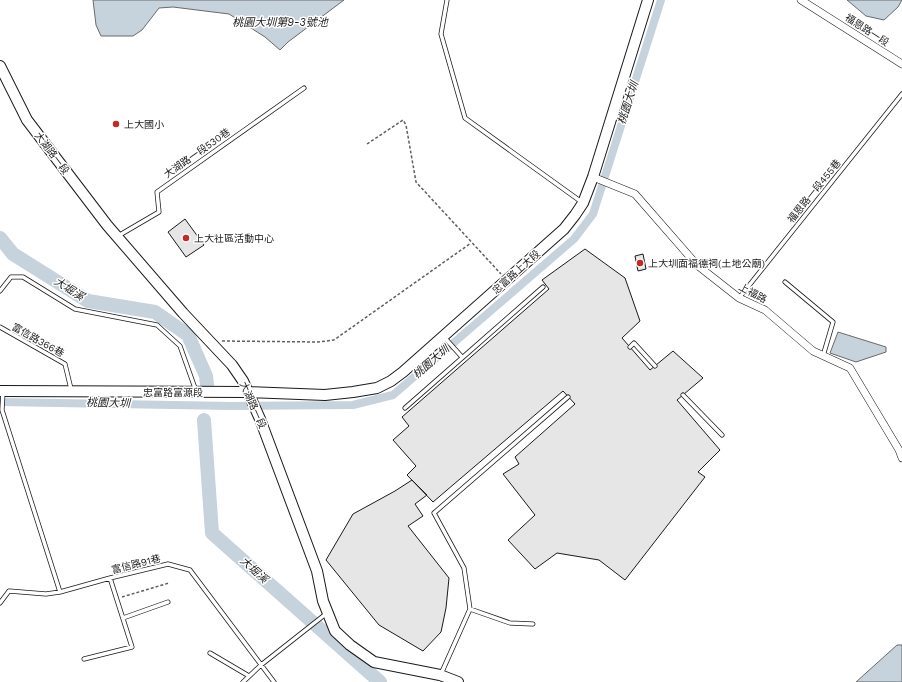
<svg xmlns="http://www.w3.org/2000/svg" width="902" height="682" viewBox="0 0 902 682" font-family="'Work Sans','Noto Sans TC',sans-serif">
	<rect width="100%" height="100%" fill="#fff"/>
	<!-- water -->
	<path fill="#c6d2dc" stroke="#6a6a6a" d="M93,0H344L288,42L280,50L265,37L229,14L173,7L159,8L142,30L133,36H101L96,25Z
		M847,0H902L898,7L884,20L866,16Z
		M838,332L886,347V352L856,362L830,353Z
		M897,645H902V682H856Z"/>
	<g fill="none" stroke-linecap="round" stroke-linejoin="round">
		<!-- canal -->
		<path stroke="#c6d2dc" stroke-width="8" d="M0,402L231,406L353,405L393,395L574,239L593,214L661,0"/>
		<!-- river -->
		<path stroke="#c6d2dc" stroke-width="14" d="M0,238L13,254L88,301L155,312L188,335L206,376L207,385
			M204,420L212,533L380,682"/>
	</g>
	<!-- building -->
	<path fill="#e6e6e6" stroke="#1a1a1a" d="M185,219L204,245L186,257L168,232Z
		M585,249L625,278L640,321L622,338L650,370L673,351L703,378L677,400L720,450L698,472L705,477L625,580L599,560L557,553L535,569L508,540L535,515L503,474L519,464L515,457L575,404L563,391L433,502L407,475L416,466L393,440L409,426L402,417L549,289L542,280Z
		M643,254L646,269L638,271L635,256Z
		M412,480L427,495L415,504L423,516L408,526L449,578L446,608L441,632L423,651L379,625L326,560L353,514L395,491Z"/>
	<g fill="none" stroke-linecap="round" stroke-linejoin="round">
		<defs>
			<path id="lane" d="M447,0L441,34L465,118L583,203
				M118,236L159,212L157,192L304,88
				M785,282L833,322L823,356
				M0,291L11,277H23L75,309L157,325L180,346L196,391
				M739,298L902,94
				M0,327L65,364L71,389
				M444,337L462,357
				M630,347L634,343L655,366
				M3,392L2,410L60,592
				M683,395L722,435
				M405,408L543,287
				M0,603L9,591L46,594L60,592L110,578L168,564L190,570L274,682
				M470,609L464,568L434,513L568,397
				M123,618L168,602
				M210,653L249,676
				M84,659L132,647L110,578
				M441,674L470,609L510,623L533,624
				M243,682L261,665L327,613"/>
			<path id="street" d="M801,0L902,64
				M593,177L635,194L697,265L739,298L765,310L813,351L850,368L899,450L902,458"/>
			<path id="secondary" d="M0,66L27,120L107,225L183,313L232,365L243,381L260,419L317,571L323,601L335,631L350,645L374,662L440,675L458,682
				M0,391L249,392L325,395L353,392L377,388L391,381L403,372L564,229L575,215L583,203L593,177L648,0"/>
		</defs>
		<!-- lane casing -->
		<use href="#lane" stroke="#1a1a1a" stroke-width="5"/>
		<!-- street casing -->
		<use href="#street" stroke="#1a1a1a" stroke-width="8"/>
		<!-- secondary casing -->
		<use href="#secondary" stroke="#1a1a1a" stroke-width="12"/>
		<!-- path -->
		<path stroke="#5f5f5f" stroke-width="1.5" stroke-dasharray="3 2" stroke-linecap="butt" d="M367,144L403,120L406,125L416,182L501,274
			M222,341L318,342L334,340L471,243
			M122,597L169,583"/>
		<!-- lane -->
		<use href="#lane" stroke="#fff" stroke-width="3.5"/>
		<!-- street -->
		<use href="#street" stroke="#fff" stroke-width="7"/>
		<!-- secondary -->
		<use href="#secondary" stroke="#fff" stroke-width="10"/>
	</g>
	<!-- markers -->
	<g fill="#c62828" stroke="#fff" stroke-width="1.5">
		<circle cx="116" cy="124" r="4"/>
		<circle cx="186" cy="238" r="4"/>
		<circle cx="640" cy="263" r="4"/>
	</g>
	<g text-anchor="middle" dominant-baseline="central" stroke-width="3" stroke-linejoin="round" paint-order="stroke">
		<!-- street labels -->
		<g font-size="10" fill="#1a1a1a" stroke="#fff">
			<text transform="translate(867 30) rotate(33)">福恩路一段</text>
			<text transform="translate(52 153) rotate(53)">大湖路一段</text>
			<text transform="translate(197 153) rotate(-35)">大湖路一段530巷</text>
			<text transform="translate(814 191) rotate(-51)">福恩路一段455巷</text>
			<text transform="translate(516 272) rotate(-42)">忠富路上大段</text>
			<text transform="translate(753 293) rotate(28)">上福路</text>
			<text transform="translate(38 340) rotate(29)">富信路366巷</text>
			<text x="173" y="392">忠富路富源段</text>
			<text transform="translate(253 405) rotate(66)">大湖路一段</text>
			<text transform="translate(136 564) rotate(-14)">富信路91巷</text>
		</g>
		<!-- poi labels -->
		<g font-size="10" fill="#1a1a1a" stroke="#fff" text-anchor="start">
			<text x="124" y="124">上大國小</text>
			<text x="194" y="238">上大社區活動中心</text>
			<text x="648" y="263">上大圳面福德祠(土地公廟)</text>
		</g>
		<!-- water labels -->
		<g font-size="11" font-style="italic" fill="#1a1a1a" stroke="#fff">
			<text x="280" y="22">桃園大圳第9-3號池</text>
			<text transform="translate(628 103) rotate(-72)">桃園大圳</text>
			<text transform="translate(69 289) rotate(32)">大堀溪</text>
			<text transform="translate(431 362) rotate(-41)">桃園大圳</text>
			<text transform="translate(108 403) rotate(1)">桃園大圳</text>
			<text transform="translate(254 570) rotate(42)">大堀溪</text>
		</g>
	</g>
</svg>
